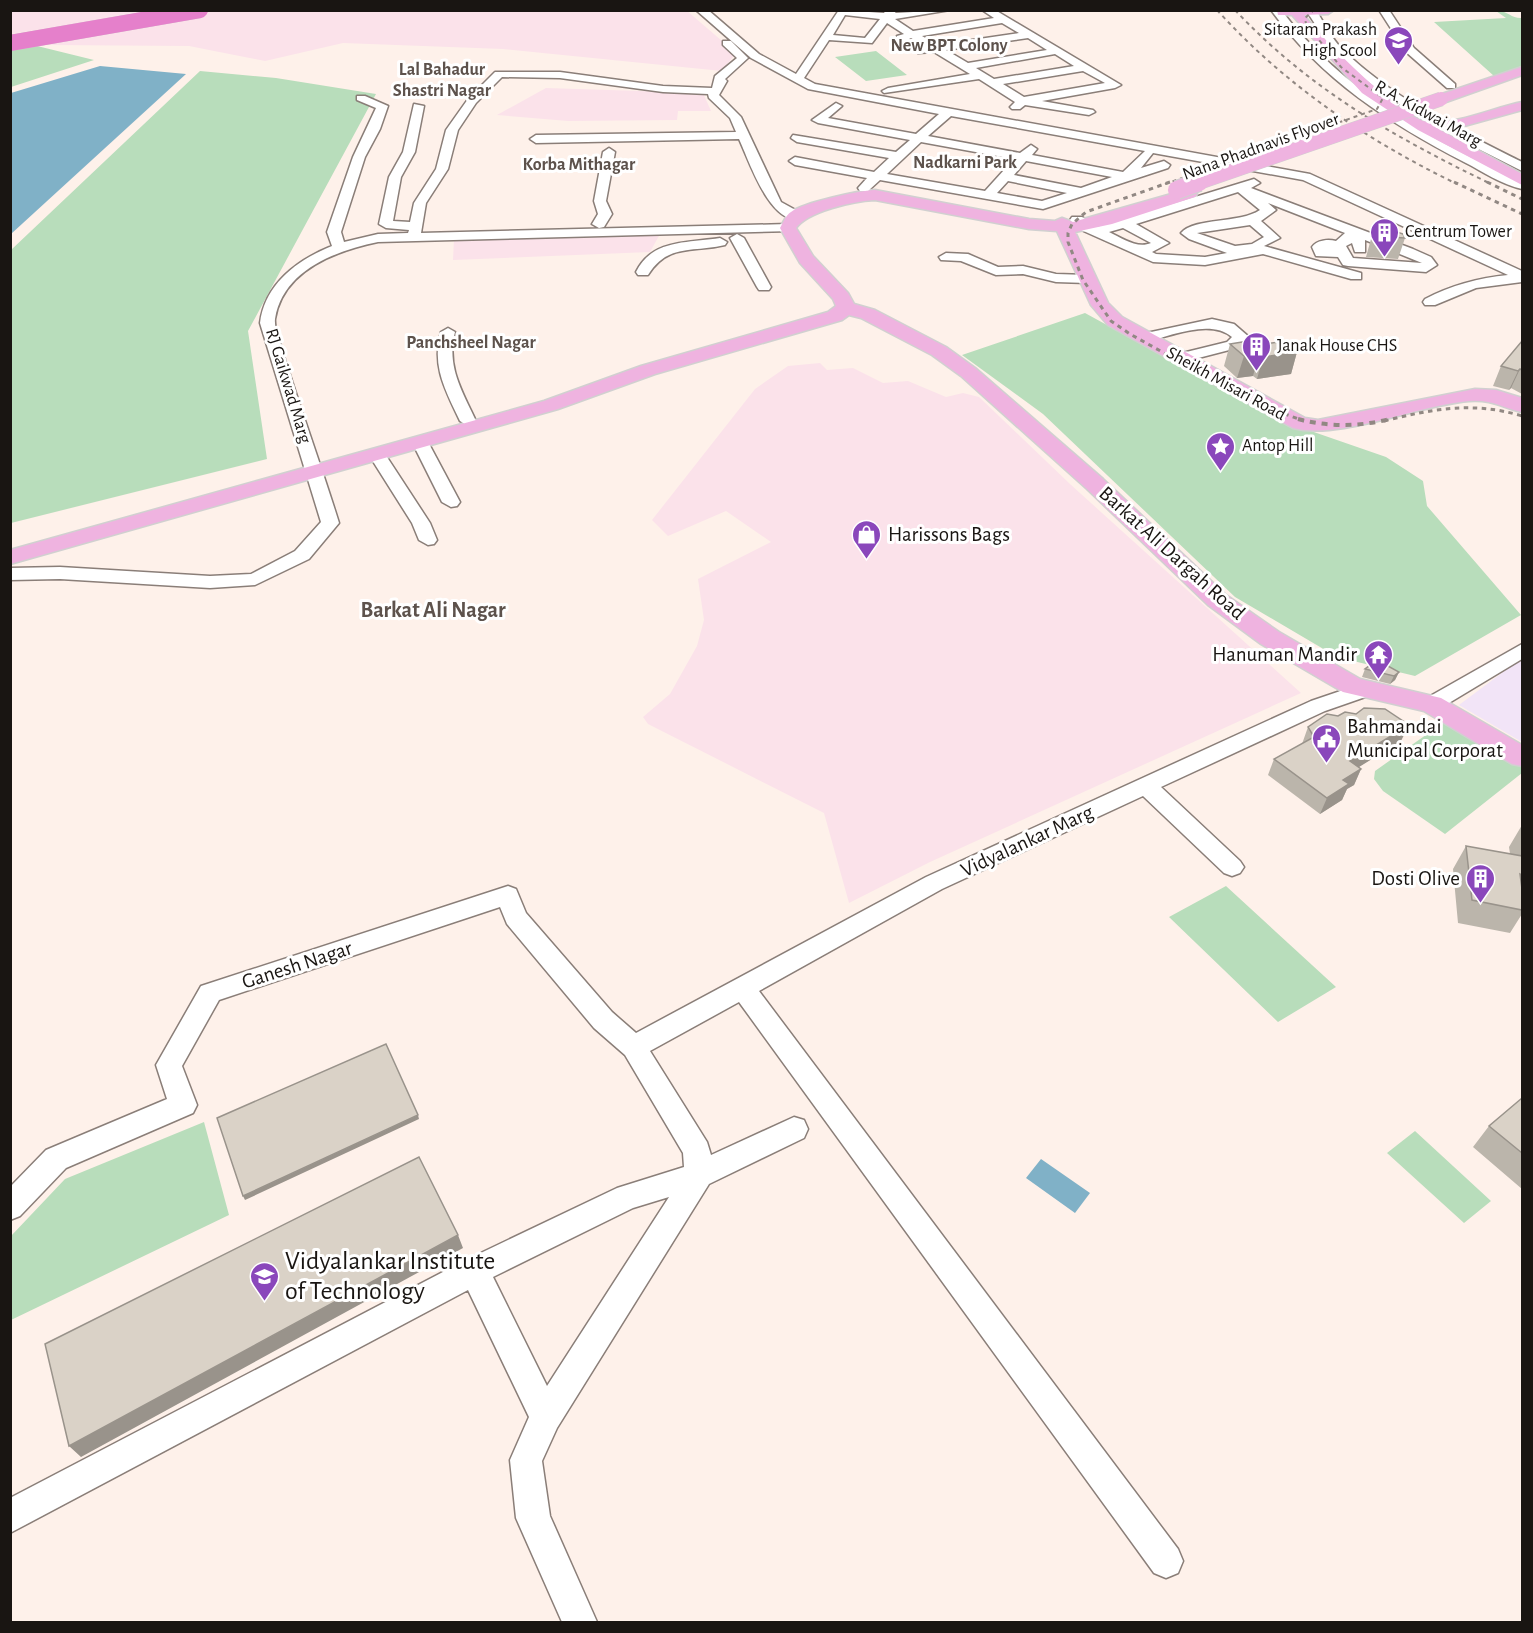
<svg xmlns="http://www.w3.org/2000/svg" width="1533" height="1633" viewBox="0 0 1533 1633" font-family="'Alegreya Sans',sans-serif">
	<rect width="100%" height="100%" fill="#fef1ea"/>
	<!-- commercial -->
	<path fill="#f2e4f7" d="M1522,658V742L1459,705Z"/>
	<!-- industrial -->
	<path fill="#fbe2ea" d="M214,10H686L736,53L722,71L503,49L343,43L265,61L189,46L50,45L58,38Z
		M11,11H156L11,34Z
		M546,88L703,93L711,111H678L677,120L568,121L497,115Z
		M660,234L650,252L453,260L454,239Z
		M820,363L827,370L853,368L883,383L908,381L946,397L963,393L979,397L1070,484L1301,693L930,862L849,903L824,813L648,724L643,717L670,694L697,646L704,620L698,579L771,542L726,511L668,536L652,520L755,389L788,366Z"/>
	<!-- green -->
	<path fill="#b8ddbb" d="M1496,11C1507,10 1512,19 1522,18V66L1494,76L1434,22L1506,18Z
		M29,44L94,60L11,87L10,48Z
		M876,51L907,75L866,81L835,57Z
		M200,71L276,78L376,94L248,331L267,459L11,523V250Z
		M1085,313L1282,421L1386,457L1423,481L1427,506L1521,615L1415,676L1337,657L1235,597L1043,414L962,355Z
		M1447,720L1522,764V773L1445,834L1383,791L1374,779L1375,771Z
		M1226,886L1336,987L1278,1022L1169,917Z
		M204,1122L229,1215L11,1320V1236L65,1179Z
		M1415,1131L1491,1201L1464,1223L1387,1153Z"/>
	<!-- water -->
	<path fill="#80b1c7" d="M100,66L186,74L11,234V93Z
		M1041,1159L1090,1193L1075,1213L1026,1178Z"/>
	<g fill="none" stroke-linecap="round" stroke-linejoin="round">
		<defs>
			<path id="minor" d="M696,10H708L759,54L796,74L839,10L884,13L886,10H897L895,13L950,10L895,19L913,31L994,18L982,10H995L1121,85L1115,88L1042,101L1093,110L1095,112L1089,115L1025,105L1020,109H1012L1010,107L1015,102L979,79L884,93L882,91L888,88L970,74L934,52L918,53L897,40V36L904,34L887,23L872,43L829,40L804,78L815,84L1310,174L1522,271V282L1476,288L1435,305H1425L1423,302L1425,299C1452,285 1478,278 1508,275L1303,180L1153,153L1141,168L1164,161L1170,165L1168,168L1043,209L880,180L868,191H860L858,188L867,178L795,165L789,161L795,157L874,172L889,158L797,142L791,138L793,135L896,152L910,140L818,123L812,120L836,103L842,106L828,118L916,134L939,114L808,89L751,58ZM845,15L880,19L865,38L833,35ZM1002,23L1019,33L938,45L922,36ZM911,38L926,47L909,39ZM1028,38L1047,50L968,63L946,50ZM1055,54L1074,66L994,79L976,68ZM1083,71L1105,83L1024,97L1003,84ZM951,116L1145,151L1123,172L1032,155L1037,149L1031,145L1020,153L928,136ZM921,142L1014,159L985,191L887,174ZM1026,161L1112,177L1081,188L1014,175ZM1008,181L1067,193L1042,201L997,193Z
				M1271,10H1281C1342,90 1431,142 1522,181V189C1502,185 1482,171 1464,162C1389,123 1322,80 1271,10Z
				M1306,10H1316C1324,23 1332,39 1342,49C1393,99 1460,131 1522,162V171L1443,131L1381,92L1333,52Z
				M1379,10H1389L1414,48L1455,84V88H1447L1406,52Z
				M723,41H731L748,58L725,79L727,81L719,95L741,117L781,202L801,213V219C770,226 749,160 739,139L536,143L530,139L536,135L736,132L730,118L709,98L708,94L663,92L560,78L502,77L476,103L458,130L448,169L426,203L421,233L788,224L793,225V231L378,242C335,251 283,270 275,319C274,329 280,340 282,350C300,408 321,465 339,523L309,559L255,585L210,588L60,579L10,580V568L60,567L210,576L251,574L295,551L321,522L260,323C265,284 297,260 332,246L327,232L353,157L376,108L357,100V96H365L388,106L380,129L365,157L341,232L344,242L378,234L408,233L409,230L386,228L379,224L389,177L403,152L414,104L424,106L415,152L401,177L393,221L410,222L414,203L436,169L446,130L468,99L495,72H560L663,86L712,88L715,76L737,58L723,45Z
				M609,148L615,152L606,201L612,214L604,227L599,228L592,224L598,214L594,201L603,152Z
				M1254,179L1260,183L1251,188L1413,249L1431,257L1437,265L1426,272L1348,266L1343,265L1338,257L1316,256L1312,247C1317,240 1328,239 1336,241L1345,233L1268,203L1276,210L1261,221L1280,238L1264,246L1361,273V279H1351L1263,254L1205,265L1153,262L1079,229L1070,220L1072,217H1082L1097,227ZM1238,192L1260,210C1239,224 1195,217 1181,233L1189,239L1227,253L1205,257L1156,254L1152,252L1169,243L1136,224ZM1250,225L1264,237L1252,244L1235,246L1197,233ZM1123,228L1151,243C1137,249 1122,238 1109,232ZM1365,240L1422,263L1353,258L1346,246L1352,243L1355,252H1365Z
				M737,234L744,238L771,287L769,290H759L757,287L730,238Z
				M720,238L727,242L725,245C692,253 668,243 648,275H638L636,272C652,239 688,243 720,238Z
				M946,253L968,254L998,267L1023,266L1056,274L1087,275L1094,279L1087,283L1056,282L1023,274L996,275L961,261L941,260L939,257Z
				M1212,319L1234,324L1249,337L1237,348L1179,363L1171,358L1174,355L1227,342L1232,337C1210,318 1168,337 1142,343L1134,338L1137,335Z
				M448,328L455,332C446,366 462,391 476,421L468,426L460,421C446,391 431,366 441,332Z
				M420,437L428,442L460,502L457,506L451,507L442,502L412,442Z
				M377,450L383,451L430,523L437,540L434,544L428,545L419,540L412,523L369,455Z
				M1522,644V659L1439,709H1425L1422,704L1425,699Z
				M1364,683L1371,685L1374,690L1371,695L1325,711L1161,787L1240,861L1244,867L1240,873L1232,876L1224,873L1143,796L942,889L759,991L1178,1549L1183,1561L1178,1573L1166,1578L1154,1573L739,1002L650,1051L707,1142L711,1155L794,1117L804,1120L808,1129L804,1138L709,1184L557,1428L542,1461L550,1516L597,1622H562L516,1518L510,1460L529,1417L468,1290L10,1533V1498L464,1261L617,1188L684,1167L683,1153L625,1055L594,1028L507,924L500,907L219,1000L182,1066L197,1105L193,1113L66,1168L20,1216L10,1220V1187L46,1150L167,1099L156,1065L201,986L508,886L516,889L526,913L612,1012L636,1033L926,877L1311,701ZM669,1197L547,1386L493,1277L633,1208Z"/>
			<path id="major" d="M1277,10H1334L1328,14L1304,15C1320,37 1403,120 1428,122C1460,124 1492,108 1522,102V110L1457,128L1440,130L1522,174V185L1418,130L1362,93L1292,15H1278Z
				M1522,67V75L1446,102L1441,103L1434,99L1436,96Z
				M1189,189L1195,191L1197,194L1195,197L1112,224L1075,232L1108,303L1122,317L1305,418L1318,420L1475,389L1496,390L1522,398V412C1503,408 1492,399 1469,401C1418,405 1341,440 1293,428L1108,325L1091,305L1057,231L1029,229L875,200C854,201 808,211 796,228L813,256L848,293L854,304L875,310L946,347L975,368L1103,479L1226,595L1279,632L1360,679L1441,698L1522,745V766L1512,764L1424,711L1343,692L1261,644L1208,605L1087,489L961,376L932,355L861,318L849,315L842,320L655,374L558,409L10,564V550L544,401L641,366L828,312L836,306L833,299L800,263L780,228C783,223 786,215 791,212C805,202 857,191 875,190L1029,219L1055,221L1062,218L1073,222Z"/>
		</defs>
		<!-- minor casing -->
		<use href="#minor" stroke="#8a7e78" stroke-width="3"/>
		<!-- major casing -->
		<use href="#major" stroke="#d1d0d0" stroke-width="3"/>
		<!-- minor -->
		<use href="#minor" fill="#fff" fill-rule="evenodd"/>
		<!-- major -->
		<use href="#major" fill="#efb3e0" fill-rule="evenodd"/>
		<!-- rail-far2 -->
		<path stroke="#918883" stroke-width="2" stroke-dasharray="4 4" stroke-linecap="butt" d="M1217,10C1285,85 1366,140 1457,184
			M1235,10C1309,89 1394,137 1491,184
			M1165,184L1377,109L1383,98L1341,67L1306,24L1305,18L1314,10"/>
		<!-- rail-far1 -->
		<path stroke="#918883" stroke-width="3" stroke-dasharray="4.5 4.5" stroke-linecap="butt" d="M1170,182L1086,212L1072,224L1068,233V242L1083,280L1111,321L1130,334L1250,401L1304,421
			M1454,182L1522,214
			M1487,182L1522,199
			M1384,421C1432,409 1473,401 1522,416"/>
		<!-- rail -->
		<path stroke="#918883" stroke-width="4" stroke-dasharray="6 6" stroke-linecap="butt" d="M1298,419C1329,427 1358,427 1390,419"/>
		<defs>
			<path id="major-bridge-far1" d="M1195,184L1441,99"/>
			<path id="major-bridge" d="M1177,190L1199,182"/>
			<path id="highway-bridge" d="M10,43L200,10"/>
		</defs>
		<!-- major-bridge-far1 casing -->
		<use href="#major-bridge-far1" stroke="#d1d0d0" stroke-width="15" stroke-linecap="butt"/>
		<!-- major-bridge casing -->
		<use href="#major-bridge" stroke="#d1d0d0" stroke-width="20" stroke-linecap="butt"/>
		<!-- highway-bridge casing -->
		<use href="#highway-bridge" stroke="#d1d0d0" stroke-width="16" stroke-linecap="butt"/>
		<!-- major-bridge-far1 -->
		<use href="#major-bridge-far1" stroke="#efb3e0" stroke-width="14"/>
		<!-- major-bridge -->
		<use href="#major-bridge" stroke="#efb3e0" stroke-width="18"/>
		<!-- highway-bridge -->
		<use href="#highway-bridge" stroke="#e580cb" stroke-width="16"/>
	</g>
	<!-- wall -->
	<path fill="#bbb5ab" d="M1374,228L1405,238L1398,259L1366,257Z
		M1522,341V394L1511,388L1509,390L1493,386L1501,366Z
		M1230,344L1297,352L1291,374L1257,379L1253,376L1237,378L1224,366Z
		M1365,669L1399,672L1395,680L1390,684L1362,677Z
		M1308,727L1401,741L1358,767L1361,769L1354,785L1347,789L1342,800L1320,814L1268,775L1274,759L1302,744Z
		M1522,825V914L1510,933L1458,923L1453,869L1466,846L1510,854L1509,847Z
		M1522,1098V1189L1473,1147L1489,1126Z"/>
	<!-- shaded-wall -->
	<path fill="#99938b" d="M1297,352L1291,374L1257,379L1263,357Z
		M1259,354L1253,376L1237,378L1244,356Z
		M1520,369L1511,388L1509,390L1518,371Z
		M1399,672L1395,680L1390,684L1394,676Z
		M1409,725L1401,741L1343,777L1350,761Z
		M1361,769L1354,785L1347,789L1342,800L1320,814L1327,798L1343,780Z
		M418,1115L419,1119L245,1200L243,1196Z
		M458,1235L463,1248L81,1457L69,1446Z"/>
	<!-- building -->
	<path fill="#dad2c7" stroke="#99938b" stroke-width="1.5" d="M1374,228L1389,229L1403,234L1405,238L1372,236Z
		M1248,341L1253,346L1285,341L1297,352L1263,357L1259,354L1244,356L1230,344Z
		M1522,341V370L1520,369L1518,371L1501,366Z
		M1377,660L1399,672L1394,676L1365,669Z
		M1364,708L1385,709L1409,725L1350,761L1361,769L1343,780L1349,784L1327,798L1274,759L1314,737L1308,727L1327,714L1338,716L1345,712L1356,714Z
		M1466,846L1522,856V875L1520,874L1522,889V910L1472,900Z
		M386,1044L418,1115L243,1196L217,1118Z
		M1522,1098V1153L1489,1126Z
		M419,1157L458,1235L69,1446L45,1344Z"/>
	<!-- icons -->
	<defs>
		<symbol id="school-pin" viewBox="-11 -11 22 30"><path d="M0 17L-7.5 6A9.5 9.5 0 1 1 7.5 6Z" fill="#8a47bb" stroke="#fff"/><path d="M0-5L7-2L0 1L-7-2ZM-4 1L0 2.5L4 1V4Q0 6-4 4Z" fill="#fff"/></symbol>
		<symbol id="building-pin" viewBox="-11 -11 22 30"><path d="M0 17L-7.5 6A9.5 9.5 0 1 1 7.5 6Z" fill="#8a47bb" stroke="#fff"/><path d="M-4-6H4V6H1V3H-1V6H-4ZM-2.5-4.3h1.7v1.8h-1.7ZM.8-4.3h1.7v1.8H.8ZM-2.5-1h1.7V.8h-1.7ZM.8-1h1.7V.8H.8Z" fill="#fff"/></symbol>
		<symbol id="sight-pin" viewBox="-11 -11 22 30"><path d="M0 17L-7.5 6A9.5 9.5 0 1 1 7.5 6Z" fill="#8a47bb" stroke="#fff"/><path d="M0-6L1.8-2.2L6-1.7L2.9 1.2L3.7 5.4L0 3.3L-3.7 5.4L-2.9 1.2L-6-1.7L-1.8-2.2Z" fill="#fff"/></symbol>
		<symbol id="shop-pin" viewBox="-11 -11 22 30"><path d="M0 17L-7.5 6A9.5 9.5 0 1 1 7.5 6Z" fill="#8a47bb" stroke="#fff"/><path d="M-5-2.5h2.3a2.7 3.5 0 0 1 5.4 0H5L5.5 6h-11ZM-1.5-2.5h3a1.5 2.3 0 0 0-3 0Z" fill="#fff"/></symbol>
		<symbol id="temple-pin" viewBox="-11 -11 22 30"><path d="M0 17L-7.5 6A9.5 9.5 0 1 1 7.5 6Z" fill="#8a47bb" stroke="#fff"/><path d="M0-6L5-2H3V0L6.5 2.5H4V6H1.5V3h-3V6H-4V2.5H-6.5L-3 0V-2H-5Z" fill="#fff"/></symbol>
		<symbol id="civic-pin" viewBox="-11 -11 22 30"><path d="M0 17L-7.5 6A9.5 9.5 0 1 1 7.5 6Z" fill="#8a47bb" stroke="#fff"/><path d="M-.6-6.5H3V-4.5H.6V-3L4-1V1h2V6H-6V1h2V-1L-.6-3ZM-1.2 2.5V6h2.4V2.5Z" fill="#fff"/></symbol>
		<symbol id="university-pin" viewBox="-11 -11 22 30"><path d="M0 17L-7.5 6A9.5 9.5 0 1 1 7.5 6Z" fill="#8a47bb" stroke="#fff"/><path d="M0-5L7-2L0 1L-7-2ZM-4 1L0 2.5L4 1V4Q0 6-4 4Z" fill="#fff"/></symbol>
	</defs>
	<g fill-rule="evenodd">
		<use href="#school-pin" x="1382" y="24" width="33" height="45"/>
		<use href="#building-pin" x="1368" y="216" width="33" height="45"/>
		<use href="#building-pin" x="1240" y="330" width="33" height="45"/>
		<use href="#sight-pin" x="1204" y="430" width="33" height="45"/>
		<use href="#shop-pin" x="850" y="518" width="33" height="45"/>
		<use href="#temple-pin" x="1362" y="638" width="33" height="45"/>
		<use href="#civic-pin" x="1310" y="722" width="33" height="45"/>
		<use href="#building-pin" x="1464" y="862" width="33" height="45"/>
		<use href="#university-pin" x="248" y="1260" width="33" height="45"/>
	</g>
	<g text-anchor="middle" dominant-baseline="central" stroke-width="6" stroke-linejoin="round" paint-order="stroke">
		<!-- far-poi labels -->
		<g font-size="18" fill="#191512" stroke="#fff" text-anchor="start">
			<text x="1377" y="30" text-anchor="end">Sitaram Prakash<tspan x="1377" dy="21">High Scool</tspan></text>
			<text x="1405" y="232">Centrum Tower</text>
			<text x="1277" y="346">Janak House CHS</text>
			<text x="1242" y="446">Antop Hill</text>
		</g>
		<!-- far-neighbourhood labels -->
		<g font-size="18" font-weight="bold" fill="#5d524c" stroke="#fff">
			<text x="949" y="46">New BPT Colony</text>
			<text x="442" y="70">Lal Bahadur<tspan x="442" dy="21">Shastri Nagar</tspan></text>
			<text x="965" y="163">Nadkarni Park</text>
			<text x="579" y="165">Korba Mithagar</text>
			<text x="471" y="343">Panchsheel Nagar</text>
		</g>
		<!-- far-street labels -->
		<g font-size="18" fill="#191512" stroke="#fff">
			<text transform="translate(1428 114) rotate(29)">R.A. Kidwai Marg</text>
			<text transform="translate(1261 147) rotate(-20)">Nana Phadnavis Flyover</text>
			<text transform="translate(1226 384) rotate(29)">Sheikh Misari Road</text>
			<text transform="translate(288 386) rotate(73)">RJ Gaikwad Marg</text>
		</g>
		<!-- poi labels -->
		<g font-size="21" fill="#191512" stroke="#fff" text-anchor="start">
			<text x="888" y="534">Harissons Bags</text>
			<text x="1357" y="654" text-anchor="end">Hanuman Mandir</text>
			<text x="1347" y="726">Bahmandai<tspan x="1347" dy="24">Municipal Corporat</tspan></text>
			<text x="1460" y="878" text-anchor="end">Dosti Olive</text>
		</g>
		<!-- street labels -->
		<g font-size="21" fill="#191512" stroke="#fff">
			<text transform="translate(1172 553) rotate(42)">Barkat Ali Dargah Road</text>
			<text transform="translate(1027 841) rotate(-25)">Vidyalankar Marg</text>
			<text transform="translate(297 965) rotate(-18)">Ganesh Nagar</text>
		</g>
		<!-- neighbourhood labels -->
		<g font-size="22" font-weight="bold" fill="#5d524c" stroke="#fff">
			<text x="433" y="610">Barkat Ali Nagar</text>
		</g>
		<!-- near-poi labels -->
		<g font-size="26" fill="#191512" stroke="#fff" text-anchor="start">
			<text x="285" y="1261">Vidyalankar Institute<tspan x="285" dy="30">of Technology</tspan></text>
		</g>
	</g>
	<!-- border -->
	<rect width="1533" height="1633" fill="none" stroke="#191512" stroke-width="24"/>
</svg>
